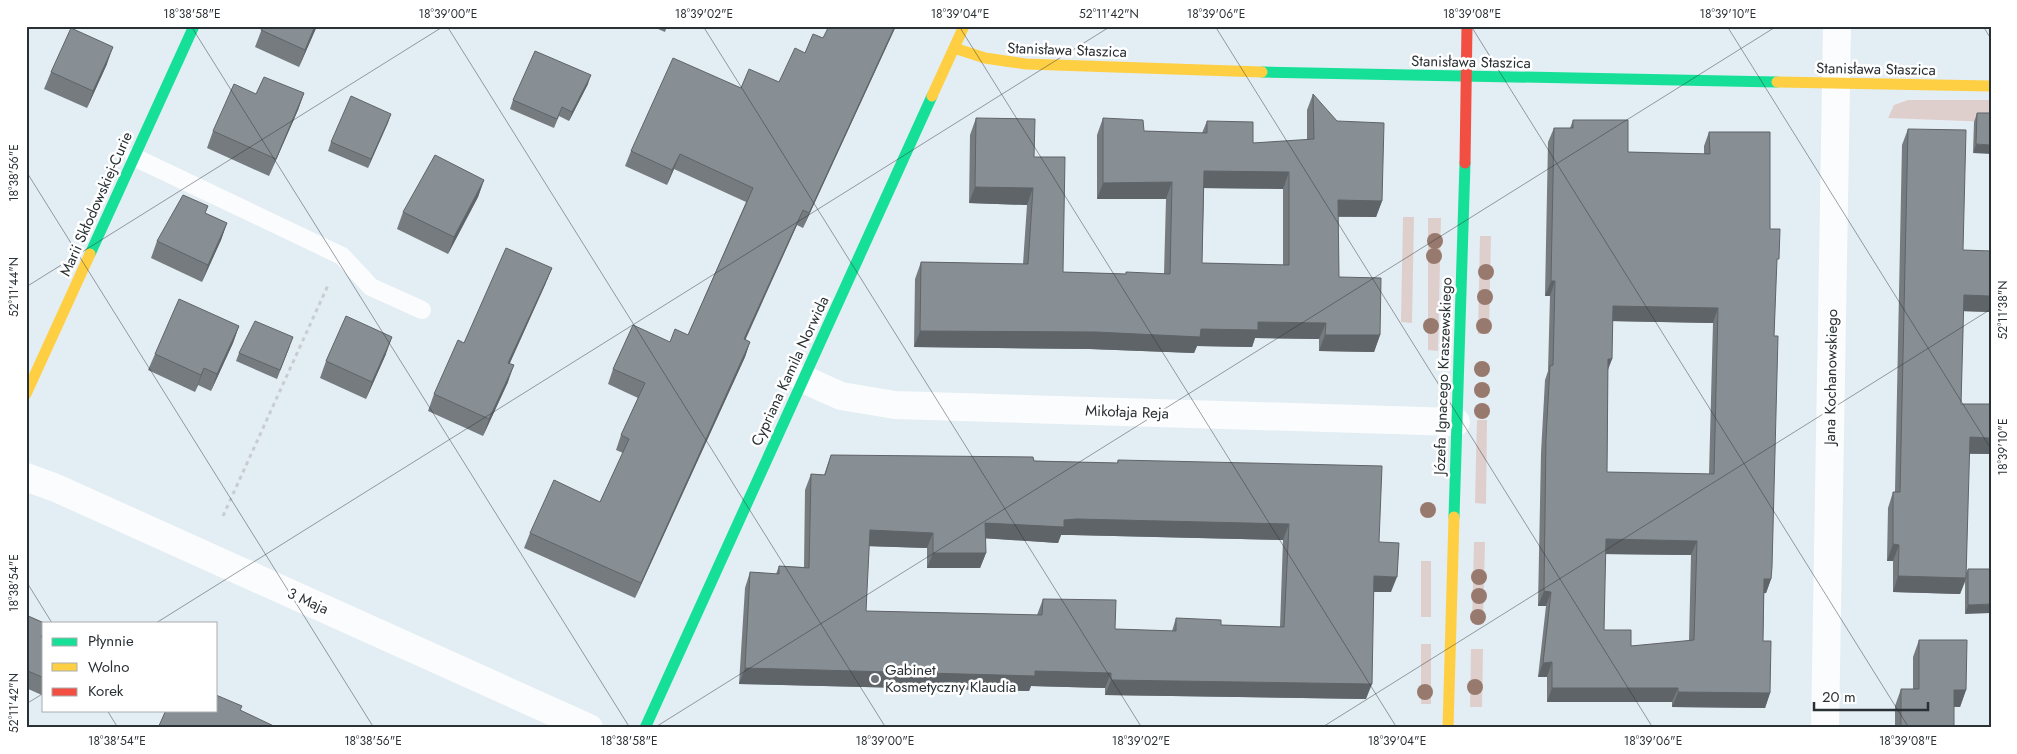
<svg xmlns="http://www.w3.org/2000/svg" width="2017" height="754" viewBox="0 0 2017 754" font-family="Jost,sans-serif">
	<rect width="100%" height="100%" fill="#e3edf4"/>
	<!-- green -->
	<path fill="#dfcfcc" d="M1908,100H1991V122L1888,118L1894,105Z
		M1403,217H1414L1412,323L1401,322Z
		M1428,218H1441L1438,351L1428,350Z
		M1480,236H1491L1489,334H1478Z
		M1477,420H1487L1486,504L1475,503Z
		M1474,542H1485L1483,623H1472Z
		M1421,561H1431V617H1421Z
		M1421,644H1431V704H1421Z
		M1471,649H1483L1482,707H1470Z"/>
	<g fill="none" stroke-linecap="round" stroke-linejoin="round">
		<!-- path -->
		<path stroke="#cacdd0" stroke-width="3" stroke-dasharray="4 4" stroke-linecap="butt" d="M223,516L329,283"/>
		<!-- lane -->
		<path stroke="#fbfcfd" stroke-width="18" d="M134,157L342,256L371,287L422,310"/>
		<!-- street -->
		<path stroke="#fbfcfd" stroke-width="28" d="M803,379L841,396L895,405L1456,422
			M26,477L56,488L589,728
			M1825,728L1837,26"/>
		<!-- fast -->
		<path stroke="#16e098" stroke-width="11" d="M1262,72L1777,82
			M90,254L194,26
			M1454,517L1465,163
			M645,728L932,96"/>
		<!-- slow -->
		<path stroke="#ffcf43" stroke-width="11" d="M954,48L985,58L1026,64L1262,72
			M1777,82L1991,86
			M932,96L964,26
			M26,394L90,254
			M1448,728L1454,517"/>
		<!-- jam -->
		<path stroke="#f24e42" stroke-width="11" d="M1465,163L1467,26"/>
	</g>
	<!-- trees -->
	<g fill="#98796e">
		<circle cx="1435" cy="241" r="8"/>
		<circle cx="1434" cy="256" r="8"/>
		<circle cx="1486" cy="272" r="8"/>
		<circle cx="1485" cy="297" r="8"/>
		<circle cx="1431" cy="326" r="8"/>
		<circle cx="1484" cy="326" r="8"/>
		<circle cx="1482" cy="369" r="8"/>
		<circle cx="1482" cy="390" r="8"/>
		<circle cx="1482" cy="411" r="8"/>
		<circle cx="1428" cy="510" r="8"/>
		<circle cx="1479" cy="577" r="8"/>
		<circle cx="1479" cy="596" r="8"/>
		<circle cx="1478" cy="617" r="8"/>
		<circle cx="1475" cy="687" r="8"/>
		<circle cx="1425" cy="692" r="8"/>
	</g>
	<!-- wall -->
	<path fill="#757b7f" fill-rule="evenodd" d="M263,26H317L299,67L255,47Z
		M651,26H667L665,32Z
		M896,26L803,228L797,225L745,339L750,342L745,357L635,598L524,548L530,533L600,502L623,453L616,450L621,435L638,398L608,384L613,369L670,342L688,335L746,202L674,169L667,185L625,166L631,151L741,88L779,82L805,53L823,38Z
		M107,64L87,108L44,89L51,72Z
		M588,84L569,121L559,116L554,128L510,109L513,100Z
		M304,93L298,110L269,176L207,148L213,131L256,94Z
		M1313,94L1382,201L1376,217H1338L1339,277L1380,335L1374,352L1319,351V339L1255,338L1252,347L1197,346L1194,353L1090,349L914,347L915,279L921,262L1023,264L1027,205L969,203L970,135L976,118L1034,157L1063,272L1125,274H1164L1166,199H1097V135L1103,118L1144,131L1202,133L1207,121L1253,143L1307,140V110ZM1204,188L1283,189V265L1202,263Z
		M1977,113H1991L1973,153L1974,122Z
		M391,114L368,168L328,151L331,142Z
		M1573,120L1628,152L1704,154V146L1709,132L1770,229L1776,267L1774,336L1771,579L1766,593H1764L1763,641L1770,693L1765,708L1672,707V702H1547V677H1538L1546,606H1538L1541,453L1545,380L1548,371L1550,296H1545L1548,142L1554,128H1570ZM1612,321L1713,323L1709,474L1607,472L1608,370L1612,359ZM1605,554L1691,555L1689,641L1631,646L1604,630Z
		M1908,129L1991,312L1963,311L1961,404L1991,454H1969L1966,573L1968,569H1991L1965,614V582L1960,594L1893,592V561H1887L1888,508L1893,492H1895L1902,145Z
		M484,180L478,197L448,254L397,229L403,212Z
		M205,213L227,223L221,240L202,282L151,258L157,241Z
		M552,268L545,285L510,363L508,382L483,436L428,411L434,394L464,343Z
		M239,326L233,343L211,391L198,385L195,392L148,370L155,354Z
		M290,346L277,379L236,361L239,353Z
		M386,354L366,399L320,378L326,361Z
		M831,455L1117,463L1118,460L1379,542L1391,592H1374L1366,699L1105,695V688L1031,686L1029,691L739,684L745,588L750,572L776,574L779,566L804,567L805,490L811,474L824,475ZM1061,535H1072L1283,540L1280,627L1221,625L1176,618L1172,631L1115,629L1043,599L1037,615L866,611L869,546L927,548V568H980L986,553L985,538L1058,543Z
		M26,615L44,623V632L42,638L44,639V696L26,688Z
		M1919,640L1966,690L1960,707H1954V728H1895V706L1901,689H1913V657Z"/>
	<!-- shaded-wall -->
	<path fill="#5f6468" d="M315,26H317L299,67L305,50Z
		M895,26H896L803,228L809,213Z
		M113,47L107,64L87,108L93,91Z
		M591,75L588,84L569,121L572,112Z
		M304,93L298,110L269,176L276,159Z
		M391,114L388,123L368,168L371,159Z
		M1976,144L1991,145V154L1973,153Z
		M680,154L674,169L667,185L672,170Z
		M1204,171L1289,172L1283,189L1198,188Z
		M484,180L478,197L448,254L454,237Z
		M1172,182L1166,199H1097L1103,183Z
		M975,187L1033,188L1027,205L969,203Z
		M1338,200L1382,201L1376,217L1332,216Z
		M803,210L797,225L739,354L744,339Z
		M227,223L221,240L202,282L208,265Z
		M552,268L545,285L502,380L508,363Z
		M1551,281H1555L1550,296H1545Z
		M1964,295L1991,296V312L1958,311Z
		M1613,306L1718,308L1713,323L1608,321Z
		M1258,322L1326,323L1319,339L1255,338L1252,347L1197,346L1194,353L1090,349L914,347L920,331L1201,329Z
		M239,326L233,343L211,391L217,374Z
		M1325,335H1380L1374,352L1319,351Z
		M392,337L386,354L366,399L372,382Z
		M750,342L745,357L635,598L641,583Z
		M1608,359H1612L1606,373Z
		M514,365L508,382L483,436L489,419Z
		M204,368L198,385L195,392L201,375Z
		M1970,437L1991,438V454L1964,453Z
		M1077,519L1289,524L1283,540L1072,535H1061L1058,543L980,538L985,523Z
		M870,530L933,533L927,548L864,546Z
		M1606,539L1697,541L1691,555L1600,554Z
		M1893,544L1899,545L1893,561H1887Z
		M933,553H986L980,568H927Z
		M1374,576L1397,577L1391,592H1369Z
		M1898,576L1966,578L1960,594L1893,592Z
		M1764,579H1771L1766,593L1759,594Z
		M1544,591L1551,592L1546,606H1538Z
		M1991,604V613L1965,614L1968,605Z
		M1552,662L1547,677H1538L1543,663Z
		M745,668L1035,671L1111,673L1105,688L1031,686L1029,691L739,684Z
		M1111,680L1372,684L1366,699L1105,695Z
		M1552,688H1678L1672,702H1547Z
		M1954,690H1966L1960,707L1947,706Z
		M1678,692L1770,693L1765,708L1672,707Z"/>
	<!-- building -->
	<path fill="#888f94" stroke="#5f6468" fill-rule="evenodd" d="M263,26H315L305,50L261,30Z
		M829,26H895L809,213L803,210L744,339L750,342L641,583L530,533L554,480L600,502L629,439L621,435L645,383L613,369L633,325L670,342L675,329L688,335L753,188L680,154L672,170L631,151L673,58L741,88L749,69L779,82L795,48L805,53L813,34L823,38Z
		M71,28L113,47L93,91L51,72Z
		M535,51L591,75L572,112L562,107L557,119L513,100Z
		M264,77L304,93L276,159L213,131L234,84L256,94Z
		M1313,94L1337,121L1384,123L1382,201L1338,200L1339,277L1381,278L1380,335H1325L1326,323L1258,322V330L1201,329L1200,337L1096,332L920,331L921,262L1028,264L1033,188L975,187L976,118L1035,119L1034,157H1065L1063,272L1126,274V272L1170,274L1172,182L1103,183V118L1143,120L1144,131L1207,133V121L1253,122V143L1314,139ZM1204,171L1289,172V265L1202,263Z
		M351,96L391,114L371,159L331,142Z
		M1977,113H1991V145L1976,144Z
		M1573,120H1628V152L1710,154L1709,132H1770V229H1780L1779,259H1777L1774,336H1778L1772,567L1771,579H1764L1763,641H1771L1770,693L1678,692V688H1552V662L1543,663L1551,592L1544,591L1546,438L1550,366L1553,365L1555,281H1551L1554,128H1573ZM1613,306L1718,308L1714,474L1607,472L1608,359H1612ZM1606,539L1697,541L1694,640L1631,646V630H1604Z
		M1908,129L1966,130L1963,250L1991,251V296L1964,295L1961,404H1991V438L1970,437L1966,578L1898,576L1899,545L1893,544V492H1900Z
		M435,155L484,180L454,237L403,212Z
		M183,195L208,206L205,213L227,223L208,265L157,241Z
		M506,248L552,268L508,363L514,365L489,419L434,394L458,340L464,343Z
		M179,299L239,326L217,374L204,368L201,375L155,354Z
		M346,316L392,337L372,382L326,361Z
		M255,321L293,337L280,370L239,353Z
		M831,455L1033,457L1034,461L1118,463V460L1382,466L1379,542L1399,543L1397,577L1374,576L1372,684L1111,680V673L1035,671V676L745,668L750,572L779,574V566L809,568L811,474L825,475ZM1077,519L1289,524L1284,627L1221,625V620L1176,618V631L1115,629L1116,600L1043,599L1042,615L866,611L870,530L933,533V553H986L985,523L1064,527V520Z
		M1968,569H1991V604L1968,605Z
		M26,615L44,623V631L41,637L44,639V678L28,671L26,675Z
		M1919,640H1967L1966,690H1954V728H1911L1901,726V689H1919Z
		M216,695L242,706L240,710L278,728H158L166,710H216Z"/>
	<!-- ticks -->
	<path fill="none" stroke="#2a3135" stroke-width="1" stroke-opacity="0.45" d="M191,26L630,728M447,26L886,728M703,26L1142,728M959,26L1397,728M1215,26L1653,728M1471,26L1909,728M1727,26L1991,449M1983,26L1991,39M26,171L374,728M26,287L444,26M26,581L52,623M156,623L1111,26M26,704L44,693M107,710L118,728M654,728L1777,26M1321,728L1991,309M1987,728L1991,725"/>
	<!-- markers -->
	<circle fill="#6b7378" stroke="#fff" stroke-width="2" cx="875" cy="679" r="5"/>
	<g text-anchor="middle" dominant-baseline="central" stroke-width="5" stroke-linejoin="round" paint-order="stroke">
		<!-- street labels -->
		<g font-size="15" fill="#2a3135" stroke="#fff">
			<text transform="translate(1067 50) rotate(2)">Stanisława Staszica</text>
			<text transform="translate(1471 62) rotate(1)">Stanisława Staszica</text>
			<text transform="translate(1876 69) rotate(1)">Stanisława Staszica</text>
			<text transform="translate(96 204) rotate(-66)">Marii Skłodowskiej-Curie</text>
			<text transform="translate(790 371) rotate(-65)">Cypriana Kamila Norwida</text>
			<text transform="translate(1443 376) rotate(-88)">Józefa Ignacego Kraszewskiego</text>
			<text transform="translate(1831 377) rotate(-89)">Jana Kochanowskiego</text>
			<text transform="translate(1127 412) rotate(2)">Mikołaja Reja</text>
			<text transform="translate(308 601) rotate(24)">3 Maja</text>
		</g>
		<!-- poi labels -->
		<g font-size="15" fill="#2a3135" stroke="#fff" text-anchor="start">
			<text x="885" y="670">Gabinet<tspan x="885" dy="17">Kosmetyczny Klaudia</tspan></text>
		</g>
	</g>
	<!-- border -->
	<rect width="2017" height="754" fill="none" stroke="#ffffff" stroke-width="55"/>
	<!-- legend -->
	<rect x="42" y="622" width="175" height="90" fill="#ffffff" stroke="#aaadae"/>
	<rect x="52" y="638" width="25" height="8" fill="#16e098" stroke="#aaadae"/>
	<text x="88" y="646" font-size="15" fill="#2a3135">Płynnie</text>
	<rect x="52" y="663" width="25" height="8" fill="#ffcf43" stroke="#aaadae"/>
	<text x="88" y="672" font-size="15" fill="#2a3135">Wolno</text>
	<rect x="52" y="688" width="25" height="8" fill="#f24e42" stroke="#aaadae"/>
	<text x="88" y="696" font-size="15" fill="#2a3135">Korek</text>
	<!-- scale -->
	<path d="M1814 702v8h114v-8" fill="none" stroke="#2a3135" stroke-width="2.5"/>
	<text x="1822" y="702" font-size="15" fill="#2a3135" stroke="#ffffff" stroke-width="4" paint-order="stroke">20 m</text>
	<rect x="28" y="28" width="1962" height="698" fill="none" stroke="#2a3135" stroke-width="2"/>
	<g font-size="12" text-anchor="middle" fill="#2a3135">
		<text x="192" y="18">18°38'58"E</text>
		<text x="448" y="18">18°39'00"E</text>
		<text x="704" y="18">18°39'02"E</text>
		<text x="960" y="18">18°39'04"E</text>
		<text x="1109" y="18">52°11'42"N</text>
		<text x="1216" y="18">18°39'06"E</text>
		<text x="1472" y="18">18°39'08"E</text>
		<text x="1728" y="18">18°39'10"E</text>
		<text transform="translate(14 173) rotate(-90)" y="4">18°38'56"E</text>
		<text transform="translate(14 287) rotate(-90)" y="4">52°11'44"N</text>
		<text transform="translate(2003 310) rotate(-90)" y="4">52°11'38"N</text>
		<text transform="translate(2003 447) rotate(-90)" y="4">18°39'10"E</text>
		<text transform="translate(14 583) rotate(-90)" y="4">18°38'54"E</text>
		<text transform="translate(14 703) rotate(-90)" y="4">52°11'42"N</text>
		<text x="117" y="745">18°38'54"E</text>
		<text x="373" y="745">18°38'56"E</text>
		<text x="629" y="745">18°38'58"E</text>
		<text x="885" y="745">18°39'00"E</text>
		<text x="1141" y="745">18°39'02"E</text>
		<text x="1397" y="745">18°39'04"E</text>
		<text x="1653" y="745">18°39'06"E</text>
		<text x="1908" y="745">18°39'08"E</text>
	</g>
</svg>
